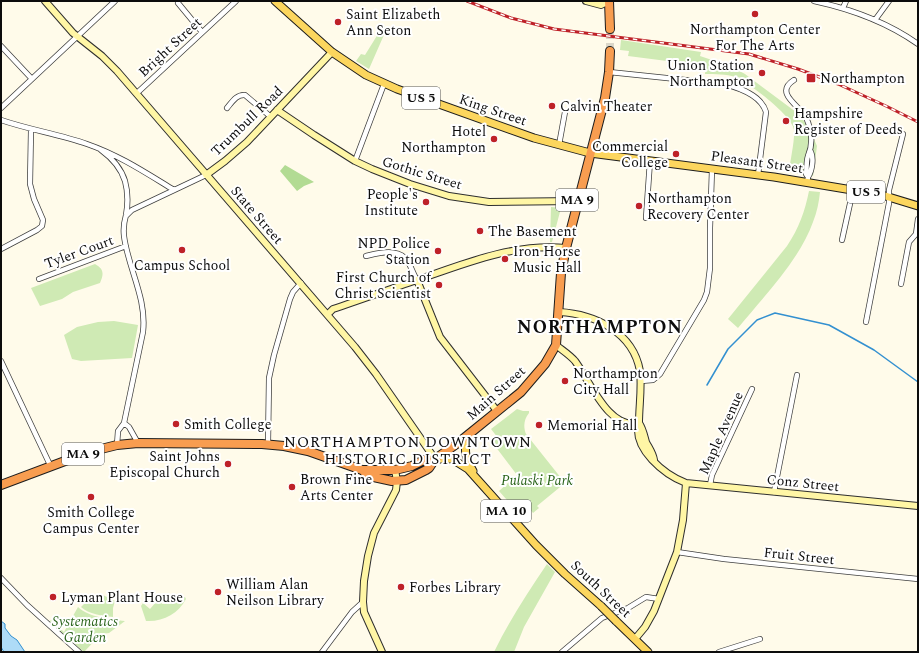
<svg xmlns="http://www.w3.org/2000/svg" width="919" height="653" viewBox="0 0 919 653" font-family="Spectral,serif">
	<rect width="100%" height="100%" fill="#fffbea"/>
	<!-- green -->
	<path fill="#cfeab4" d="M383,26L387,28L369,69L356,61L361,54L365,55Z
		M621,40L701,52L700,56L730,66L745,74L800,115L811,132L817,146L813,176L789,172C790,161 795,140 794,130C793,116 748,82 735,77C727,74 714,74 705,74L706,66L628,56L629,51L620,50Z
		M809,191L820,192C819,202 817,212 813,222C799,261 764,296 738,328L728,319L787,246C799,228 805,211 809,191Z
		M551,207L561,208L552,242H550Z
		M95,264C104,269 104,274 100,283L73,292L62,299L40,306L31,288Z
		M114,321L138,325L132,358L81,361L72,359L64,335L77,327L98,322Z
		M517,409L523,411H529V413C524,419 523,427 526,434L565,483L537,506L539,508L533,513L524,502L515,509L499,491L517,475L492,442L498,438L491,429Z
		M547,564L555,572L524,627L514,652H494C509,621 528,592 547,564Z
		M164,593L165,594L161,601L162,604C174,604 175,597 185,597L186,599C178,614 163,622 146,621L141,606L143,603L150,609Z
		M101,594L115,601L113,608V617C102,616 89,614 81,607L93,595Z
		M78,607C90,618 110,619 125,621L109,633L101,634L84,652L49,622L51,620L64,632Z"/>
	<!-- forest -->
	<path fill="#b2db93" d="M285,165L314,182L304,186L297,191L280,171Z"/>
	<!-- water -->
	<path fill="#aedbf7" stroke="#3390d0" d="M1,621L5,624V628L11,636L17,640L25,652H4L1,647Z"/>
	<g fill="none" stroke-linecap="round" stroke-linejoin="round">
		<!-- stream -->
		<path stroke="#3390d0" stroke-width="1.5" d="M707,385L728,349L757,320L775,313L829,325L874,350L918,382"/>
		<!-- highway-tunnel -->
		<path stroke="#dbd7c9" stroke-width="8" stroke-dasharray="8 4" stroke-linecap="butt" d="M610,51V29"/>
		<defs>
			<path id="street" d="M814,1C851,9 887,22 918,44
				M178,3L202,32
				M843,8L846,1
				M875,20L889,1
				M1,46L32,79
				M609,72L724,84C740,88 761,95 766,112L758,175
				M794,80C775,92 796,104 804,114C808,120 810,128 811,135C812,143 811,149 808,156C806,161 807,169 806,174L808,177L807,183
				M137,93L236,1
				M1,108L115,1
				M227,108C232,102 237,94 245,95L271,117
				M1,120C30,130 59,134 87,144C119,155 146,173 174,190
				M559,145L565,112
				M101,150C112,158 121,168 125,181C128,192 128,204 126,215C124,222 123,228 124,236C128,268 147,298 143,332L124,423L118,431L117,445
				M355,161L384,84
				M808,177C812,171 814,159 811,152
				M126,216L132,210L206,175
				M646,218L650,161
				M842,240L853,190
				M1,249L37,230L42,226L43,220L34,199L30,184L31,130
				M366,256C379,253 397,248 407,260C411,266 413,274 417,280
				M39,279L126,246
				M901,284L909,242L916,234L918,219
				M866,322L889,203V190L903,134
				M1,361L51,467
				M641,381L653,380L660,374L704,300L707,292L710,268V228L712,169
				M124,423L129,427L138,443
				M268,444L269,378L274,355L290,299L293,292L301,283
				M710,485L712,475L752,389
				M774,492L797,375
				M677,552L724,559L918,579
				M1,578L27,605L79,652
				M322,652L352,612L363,602
				M562,652L602,618L628,608L646,597L659,599
				M719,652L760,639"/>
			<path id="secondary" d="M45,1L73,33L102,56L117,71L355,347L376,374L435,459
				M586,1L601,5L609,1
				M277,110L314,135L355,161L372,169L410,184L449,196L489,202L577,201
				M206,175L225,161L247,142L332,52
				M417,280L440,337L497,411
				M559,312C595,314 633,332 640,371C642,388 639,406 639,423C632,449 665,475 686,483L918,506
				M328,314L333,309C363,299 393,288 423,278C468,262 517,243 566,248
				M556,345C562,350 570,355 575,361C590,381 609,431 639,423
				M639,423C643,429 644,435 646,442C649,448 653,453 654,460
				M635,639L645,627L654,611L677,552L683,520L686,483
				M382,652L364,612L363,602L364,581L368,556L374,533L396,490L397,481L395,470"/>
			<path id="primary" d="M275,1L332,52L366,75L397,89L534,138L590,153L774,177L882,195L918,206
				M467,436C464,452 465,457 473,471
				M435,459H452L468,469L536,545L565,574L601,606
				M616,621L648,652"/>
			<path id="highway" d="M609,1L610,29
				M362,470L369,476L392,481L406,480L426,470L429,468L435,459L458,443L521,392L545,364L556,345L561,273L566,248L605,98L609,72L610,51
				M1,485L89,452L117,445L138,443L262,444L284,446L308,451L362,470H395L412,466L424,460L435,459"/>
		</defs>
		<!-- street casing -->
		<use href="#street" stroke="#3f3f3f" stroke-width="6"/>
		<!-- secondary casing -->
		<use href="#secondary" stroke="#2e2e2e" stroke-width="8"/>
		<!-- primary casing -->
		<use href="#primary" stroke="#1d1d1d" stroke-width="9"/>
		<!-- highway casing -->
		<use href="#highway" stroke="#1d1d1d" stroke-width="10"/>
		<!-- street -->
		<use href="#street" stroke="#fff" stroke-width="4.5"/>
		<!-- secondary -->
		<use href="#secondary" stroke="#fff6a5" stroke-width="6"/>
		<!-- primary -->
		<use href="#primary" stroke="#fcd65e" stroke-width="7"/>
		<!-- highway -->
		<use href="#highway" stroke="#f89d50" stroke-width="8"/>
		<defs>
			<path id="rail" d="M467,1L511,18L554,29L749,54L798,69L838,84L886,106L918,122"/>
		</defs>
		<!-- rail casing -->
		<use href="#rail" stroke="#be2128" stroke-width="3"/>
		<!-- rail -->
		<use href="#rail" stroke="#fff" stroke-width="1.5" stroke-dasharray="4.5" stroke-linecap="butt"/>
		<defs>
			<path id="primary-bridge" d="M601,606L616,621"/>
		</defs>
		<!-- primary-bridge casing -->
		<use href="#primary-bridge" stroke="#1d1d1d" stroke-width="9" stroke-linecap="butt"/>
		<!-- primary-bridge -->
		<use href="#primary-bridge" stroke="#fcd65e" stroke-width="7"/>
	</g>
	<!-- markers -->
	<g fill="#be2128" stroke="#fff" stroke-width="1.5">
		<circle cx="755" cy="14" r="4"/>
		<circle cx="338" cy="22" r="4"/>
		<circle cx="762" cy="73" r="4"/>
		<rect x="806" y="73" width="10" height="10" rx="2"/>
		<circle cx="552" cy="106" r="4"/>
		<circle cx="786" cy="121" r="4"/>
		<circle cx="494" cy="139" r="4"/>
		<circle cx="676" cy="154" r="4"/>
		<circle cx="426" cy="202" r="4"/>
		<circle cx="639" cy="206" r="4"/>
		<circle cx="480" cy="231" r="4"/>
		<circle cx="182" cy="250" r="4"/>
		<circle cx="438" cy="251" r="4"/>
		<circle cx="505" cy="259" r="4"/>
		<circle cx="439" cy="285" r="4"/>
		<circle cx="565" cy="381" r="4"/>
		<circle cx="176" cy="424" r="4"/>
		<circle cx="539" cy="425" r="4"/>
		<circle cx="228" cy="464" r="4"/>
		<circle cx="292" cy="487" r="4"/>
		<circle cx="91" cy="497" r="4"/>
		<circle cx="401" cy="587" r="4"/>
		<circle cx="218" cy="592" r="4"/>
		<circle cx="53" cy="597" r="4"/>
	</g>
	<g text-anchor="middle" dominant-baseline="central" stroke-width="4" stroke-linejoin="round" paint-order="stroke">
		<!-- shield labels -->
		<g fill="#fff" stroke="#555" stroke-width="1">
			<rect x="402" y="87" width="38" height="22" rx="3"/>
			<rect x="847" y="181" width="38" height="22" rx="3"/>
			<rect x="556" y="189" width="42" height="22" rx="3"/>
			<rect x="62" y="443" width="42" height="22" rx="3"/>
			<rect x="481" y="500" width="50" height="22" rx="3"/>
		</g>
		<g font-size="13" font-weight="bold" fill="#0c0c0c">
			<text x="421" y="98">US 5</text>
			<text x="866" y="192">US 5</text>
			<text x="577" y="200">MA 9</text>
			<text x="83" y="454">MA 9</text>
			<text x="506" y="511">MA 10</text>
		</g>
		<!-- poi labels -->
		<g font-size="14" fill="#0c0c0c" stroke="#fff" text-anchor="start">
			<text x="346" y="14">Saint Elizabeth<tspan x="346" dy="16">Ann Seton</tspan></text>
			<text x="755" y="29" text-anchor="middle">Northampton Center<tspan x="755" dy="16">For The Arts</tspan></text>
			<text x="754" y="65" text-anchor="end">Union Station<tspan x="754" dy="16">Northampton</tspan></text>
			<text x="820" y="78">Northampton</text>
			<text x="560" y="106">Calvin Theater</text>
			<text x="794" y="113">Hampshire<tspan x="794" dy="16">Register of Deeds</tspan></text>
			<text x="486" y="131" text-anchor="end">Hotel<tspan x="486" dy="16">Northampton</tspan></text>
			<text x="668" y="146" text-anchor="end">Commercial<tspan x="668" dy="16">College</tspan></text>
			<text x="418" y="194" text-anchor="end">People's<tspan x="418" dy="16">Institute</tspan></text>
			<text x="647" y="198">Northampton<tspan x="647" dy="16">Recovery Center</tspan></text>
			<text x="488" y="231">The Basement</text>
			<text x="430" y="243" text-anchor="end">NPD Police<tspan x="430" dy="16">Station</tspan></text>
			<text x="513" y="251">Iron Horse<tspan x="513" dy="16">Music Hall</tspan></text>
			<text x="182" y="265" text-anchor="middle">Campus School</text>
			<text x="431" y="277" text-anchor="end">First Church of<tspan x="431" dy="16">Christ Scientist</tspan></text>
			<text x="573" y="373">Northampton<tspan x="573" dy="16">City Hall</tspan></text>
			<text x="184" y="424">Smith College</text>
			<text x="547" y="425">Memorial Hall</text>
			<text x="220" y="456" text-anchor="end">Saint Johns<tspan x="220" dy="16">Episcopal Church</tspan></text>
			<text x="300" y="479">Brown Fine<tspan x="300" dy="16">Arts Center</tspan></text>
			<text x="91" y="512" text-anchor="middle">Smith College<tspan x="91" dy="16">Campus Center</tspan></text>
			<text x="226" y="584">William Alan<tspan x="226" dy="16">Neilson Library</tspan></text>
			<text x="409" y="587">Forbes Library</text>
			<text x="61" y="597">Lyman Plant House</text>
		</g>
		<!-- street labels -->
		<g font-size="14" fill="#0c0c0c" stroke="#fff">
			<text transform="translate(170 47) rotate(-43)">Bright Street</text>
			<text transform="translate(493 110) rotate(19)">King Street</text>
			<text transform="translate(247 121) rotate(-44)">Trumbull Road</text>
			<text transform="translate(757 162) rotate(8)">Pleasant Street</text>
			<text transform="translate(422 173) rotate(17)">Gothic Street</text>
			<text transform="translate(257 215) rotate(49)">State Street</text>
			<text transform="translate(79 252) rotate(-20)">Tyler Court</text>
			<text transform="translate(496 393) rotate(-42)">Main Street</text>
			<text transform="translate(721 433) rotate(-66)">Maple Avenue</text>
			<text transform="translate(803 483) rotate(6)">Conz Street</text>
			<text transform="translate(799 556) rotate(6)">Fruit Street</text>
			<text transform="translate(601 589) rotate(43)">South Street</text>
		</g>
		<!-- park labels -->
		<g font-size="14" font-style="italic" fill="#2a641b" stroke="#fff">
			<text x="537" y="480">Pulaski Park</text>
			<text x="85" y="621">Systematics<tspan x="85" dy="16">Garden</tspan></text>
		</g>
		<!-- neighbourhood labels -->
		<g font-size="15" letter-spacing="1" fill="#0c0c0c" stroke="#fff">
			<text x="408" y="442">NORTHAMPTON DOWNTOWN<tspan x="408" dy="17">HISTORIC DISTRICT</tspan></text>
		</g>
		<!-- district labels -->
		<g font-size="18" font-weight="bold" letter-spacing="1" fill="#0c0c0c" stroke="#fff">
			<text x="600" y="327">NORTHAMPTON</text>
		</g>
	</g>
	<!-- border -->
	<rect width="919" height="653" fill="none" stroke="#0c0c0c" stroke-width="4"/>
</svg>
